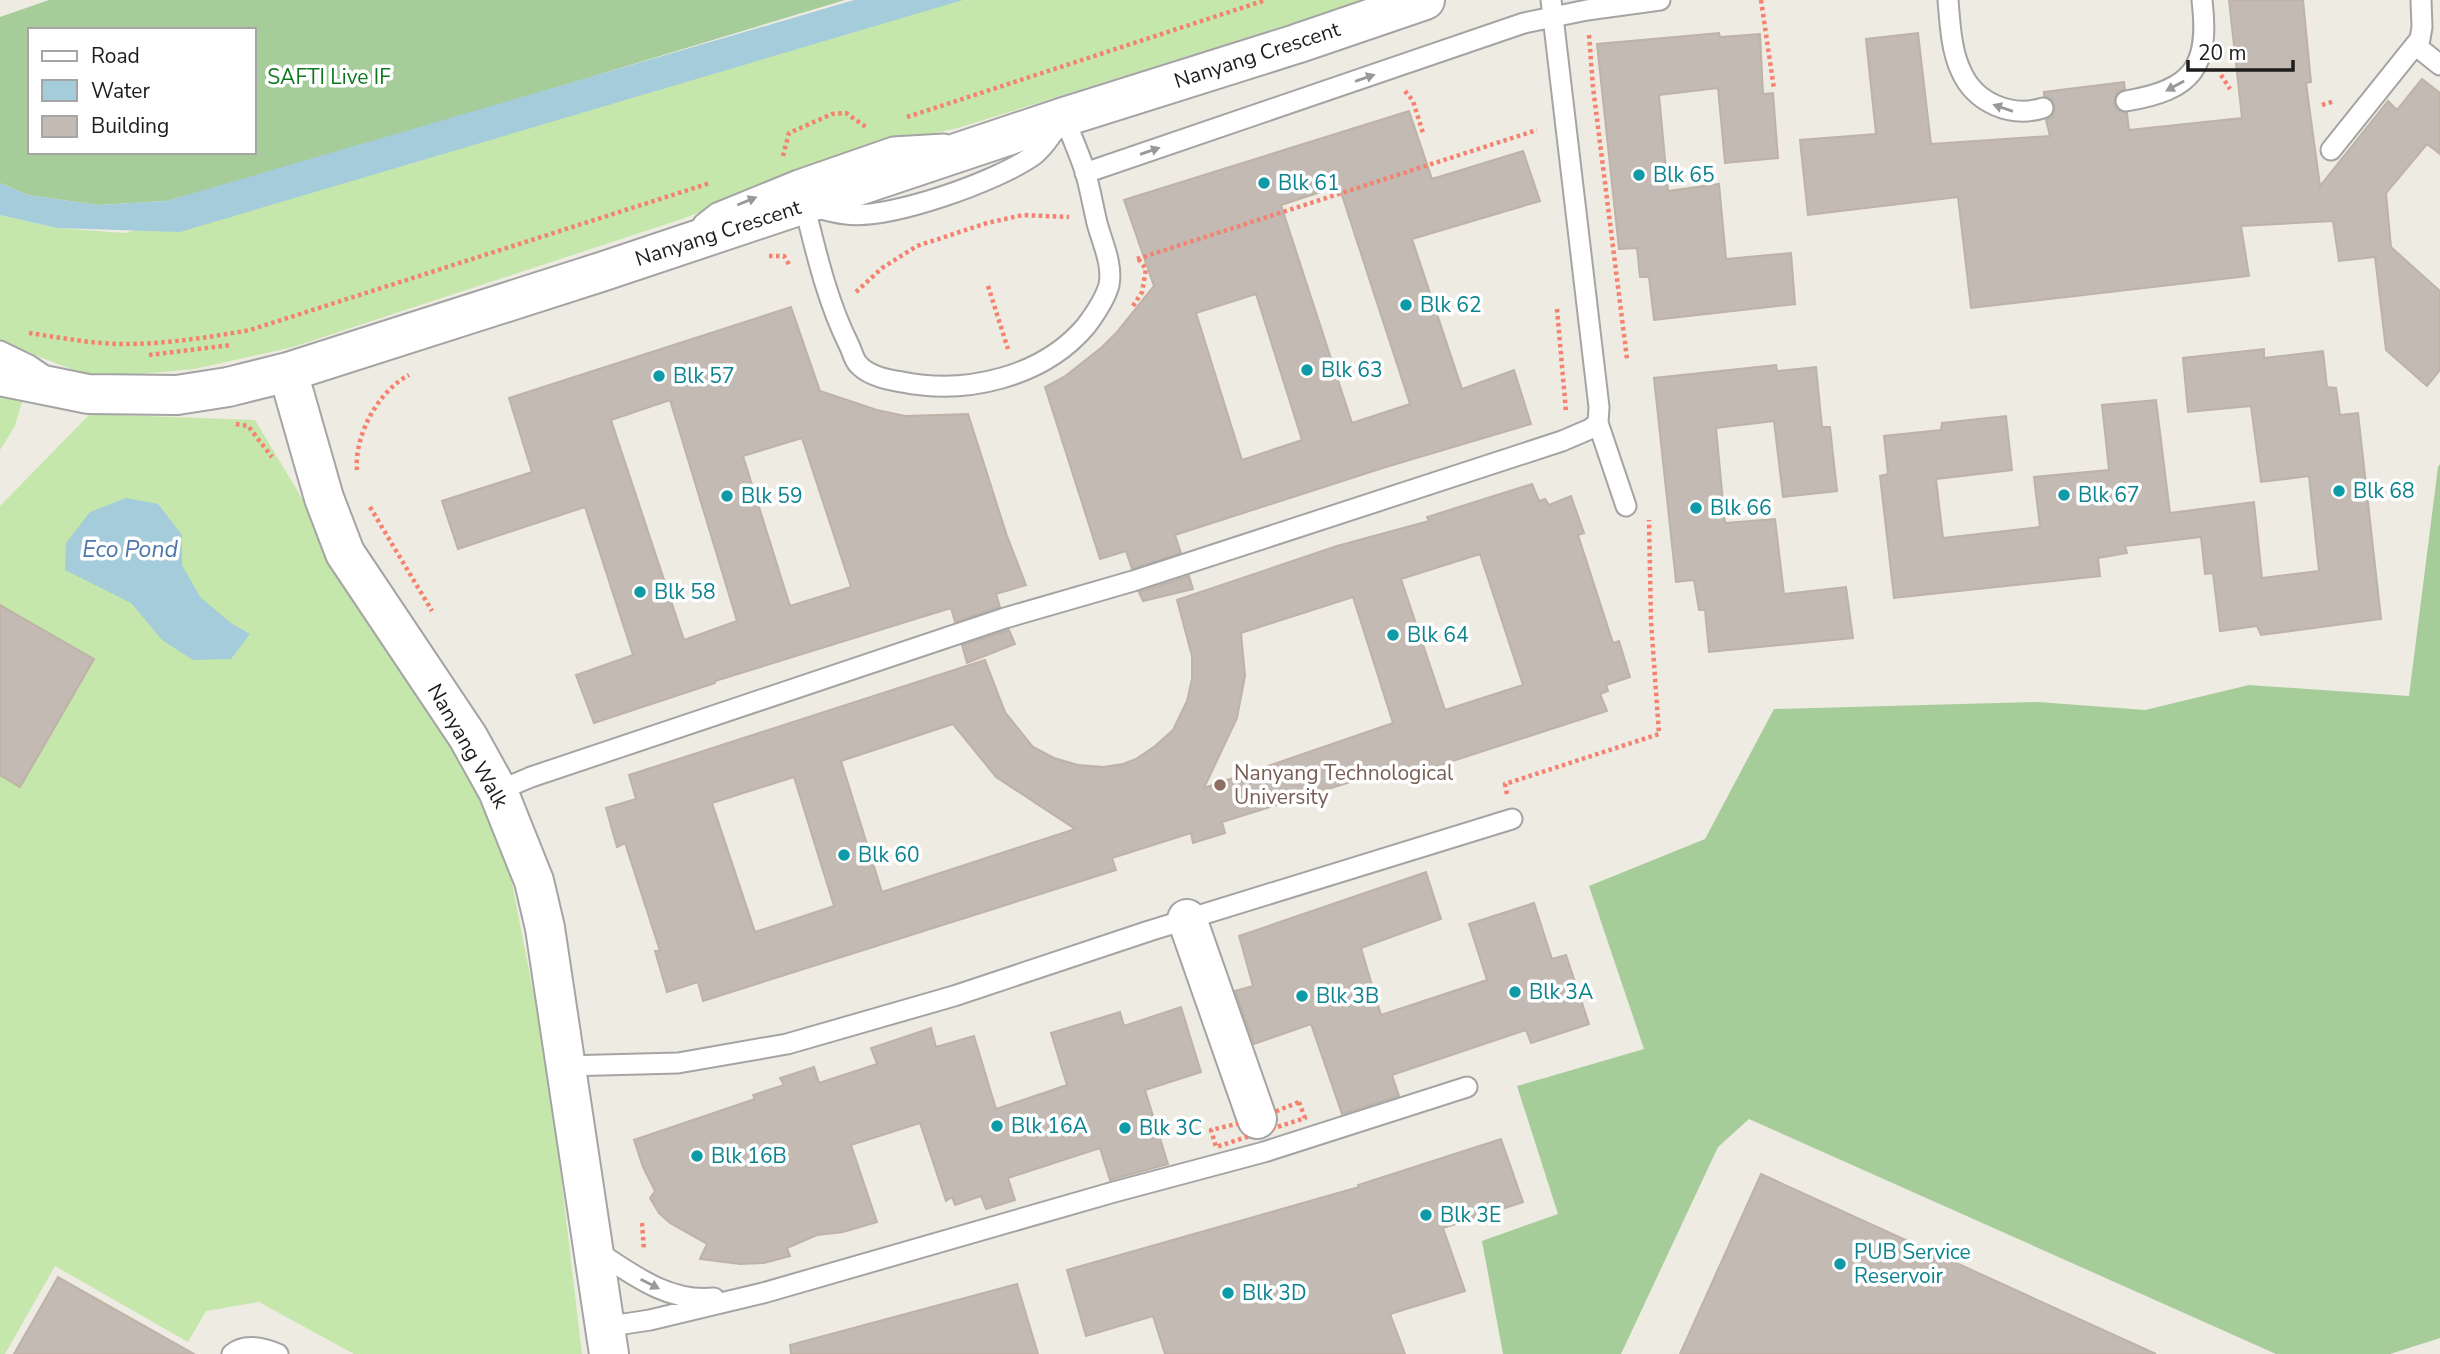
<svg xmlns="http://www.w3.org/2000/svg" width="2440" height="1354" viewBox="0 0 2440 1354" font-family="'Nunito Sans',sans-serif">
	<rect width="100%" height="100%" fill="#eeebe3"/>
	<!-- grass -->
	<path fill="#c5e7ab" d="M954,0H1366L958,128L882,145L676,221L293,347L195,369L95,378L0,342V215L57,228L125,233Z
		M0,393L23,398L15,426L0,450Z
		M90,414L255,420L493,818L507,858L548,1067L582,1354H354L259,1302L206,1311L188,1342L55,1266L5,1354H0V506Z"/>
	<!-- forest -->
	<path fill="#a6cc99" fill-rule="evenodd" d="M49,0H845L356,148L166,201L98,205L28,195L0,183V17ZM30,30H254V152H30Z
		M2440,464V1338L2390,1354H2276L1749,1119L1718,1147L1621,1354H1503L1482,1241L1558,1214L1517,1086L1644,1049L1589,886L1705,839L1774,709L2038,702L2145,710L2249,685L2409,696L2438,467Z"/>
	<!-- water -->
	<path fill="#a5ccda" d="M854,0H963L180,232L57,228L0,215V183L28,195L98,205L166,201Z
		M126,498L158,504L182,535V565L200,597L231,623L250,634L231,659L193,660L162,640L131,603L65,570L66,543L90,512Z"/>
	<!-- building -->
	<path fill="#c2bab3" stroke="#bfb2a6" stroke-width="2" fill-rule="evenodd" d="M2229,0H2303L2311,82L2306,83L2320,186L2388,101L2397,110L2422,79L2440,93V154L2427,144L2386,193L2391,247L2440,291V370L2427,386L2386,350L2375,257L2339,261L2333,221L2241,226L2249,276L1971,308L1958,197L1808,215L1800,140L1876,134L1866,39L1918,33L1931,144L2050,136L2046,120L2052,117L2055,106L2052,99L2044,96V92L2124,82L2125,89L2117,92L2114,103L2117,110L2127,113L2129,130L2242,118Z
		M1719,33L1720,37L1760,34L1763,94L1773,93L1778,158L1725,163L1718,88L1659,95L1668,191L1719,184L1726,259L1791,253L1795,304L1654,320L1649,277H1640L1637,248L1619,249L1597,44Z
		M1409,111L1432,179L1523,151L1540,201L1412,239L1462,389L1514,370L1531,424L1386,467L1175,535L1181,553L1132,569L1126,551L1100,559L1045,387L1064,377L1102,347L1117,332L1154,286L1124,200ZM1339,186L1410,404L1352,423L1281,205ZM1256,294L1302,440L1242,460L1196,313Z
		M791,307L820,391L877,410L905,416L968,414L1007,536L1026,585L996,594L1000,607L955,622L951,608L715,681V683L594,723L576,675L633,655L585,507L458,549L442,501L532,472L509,398ZM670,400L737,621L684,640L611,420ZM802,438L851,587L790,606L743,456Z
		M2264,349V358L2323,351L2327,387L2336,388L2340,415L2358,413L2381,619L2261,635L2257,626L2220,631L2213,573L2205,574L2201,537L2125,546L2127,553L2098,558L2100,576L1894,598L1880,476L1888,474L1884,436L1941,430L1942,423L2006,416L2012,470L1936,479L1943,538L2040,527L2034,477L2109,470L2102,405L2156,400L2170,513L2254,502L2262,578L2319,571L2309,476L2261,482L2251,406L2188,412L2183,358Z
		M1776,365L1777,371L1816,367L1822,427H1830L1837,491L1783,497L1774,421L1716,428L1725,523L1775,519L1784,594L1846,587L1853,638L1709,652L1705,610H1699L1694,580L1676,582L1654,378Z
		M1532,484L1539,501L1545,499L1549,505L1571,496L1584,533L1578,535L1613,643L1619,641L1630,677L1606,685L1608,691L1600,694L1607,711L1394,780L1389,770L1222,822L1225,833L1193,843L1191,833L1112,858L1116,870L703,1001L698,982L667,992L655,951H660L625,843L617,847L606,808L636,799L629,775L985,660L1005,712L1033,747L1054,758L1078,765L1103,767L1123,764L1136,759L1155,746L1173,730L1187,701L1192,679V656L1177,600L1337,546L1429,521L1427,517ZM1480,554L1523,685L1445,710L1401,579ZM1353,597L1393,723L1204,788L1237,718L1245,676L1241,633ZM953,724L996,777L1075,829L882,892L841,761ZM794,777L834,906L755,932L712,803Z
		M1189,576L1193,589L1143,601L1139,592Z
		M0,605L94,659L20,787L0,775Z
		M1009,630L1015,644L967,663L962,645Z
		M1426,872L1441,919L1361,948L1381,1015L1487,980L1469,924L1534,903L1552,959L1566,955L1589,1024L1531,1043L1526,1030L1392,1075L1399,1096L1342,1114L1311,1024L1254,1044L1235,991L1253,986L1239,936Z
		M1181,1007L1201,1072L1145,1090L1168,1164L1110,1180L1100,1148L1008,1178L1015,1200L986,1209L981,1196L955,1205L952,1197L946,1201L920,1123L851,1145L877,1222L843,1232L817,1235L787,1248L790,1256L764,1263L740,1264L700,1259L707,1244L670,1223L659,1213L650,1198L655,1191L643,1167L634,1140L755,1099L753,1095L784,1085L780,1078L814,1067L819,1083L877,1064L871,1048L931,1028L936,1047L974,1036L996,1109L1067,1085L1051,1033L1120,1012L1124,1026Z
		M1501,1139L1523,1202L1443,1228L1465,1291L1390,1314L1405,1354H1165L1153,1316L1086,1336L1067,1270L1359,1187L1358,1185Z
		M1761,1174L2156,1354H1680Z
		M58,1277L194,1354H14Z
		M1017,1284L1038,1354H791L790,1345Z"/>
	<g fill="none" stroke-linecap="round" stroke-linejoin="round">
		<defs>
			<path id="lane" d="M1948,0C1950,23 1951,50 1961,71C1975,103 2011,118 2043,108
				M2415,45L2440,65
				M2126,101C2193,90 2210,67 2202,0
				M1064,117C1071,135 1079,153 1085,171C1090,188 1093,206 1097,223C1102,242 1113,264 1109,285C1105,300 1095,314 1086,326C1043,377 966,395 902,382C888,380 868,376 858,364C854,360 852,351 849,345C827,301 816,252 804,204C818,208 832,213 846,214C889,220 998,181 1034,155C1046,146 1055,129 1064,117Z
				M2331,150L2420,39L2422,27L2421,0
				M1085,173L1524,23L1587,10L1660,0
				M703,224L717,213L798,180L893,147L944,144
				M0,351L29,365L42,374
				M1598,423L1626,506
				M498,791L531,777L1005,618L1133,581L1562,441L1590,429L1598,423L1599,407L1551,0
				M564,1066L678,1063L787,1044L954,996L1149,931L1512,819
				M592,1248C629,1272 667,1303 714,1298
				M604,1327L650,1320L763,1293L1114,1192L1264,1152L1467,1087
				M232,1354C245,1343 264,1348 278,1354"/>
			<path id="street" d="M288,372L324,498L345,553L468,737L498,791L534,881L545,928L609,1354
				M0,376L88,394L177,395L228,387L288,372L601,272L1064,117L1296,44L1425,0
				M1187,919L1257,1119"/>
		</defs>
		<!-- lane casing -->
		<use href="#lane" stroke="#a4a4a4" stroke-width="23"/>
		<!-- street casing -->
		<use href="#street" stroke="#a4a4a4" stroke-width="42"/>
		<!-- path -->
		<path stroke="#f5826e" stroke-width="4.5" stroke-dasharray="3.5 3.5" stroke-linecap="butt" d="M1761,0L1774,89
			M1589,35L1593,87L1627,359
			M2221,75L2230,89
			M1405,91L1413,101L1423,133
			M2322,105L2335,101
			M907,117L1266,0
			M783,156L789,133L832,114L846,113L866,127
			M769,256H784L790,266
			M1137,259L1537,130
			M988,286L1008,349
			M856,292L882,268L917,246L987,223L1023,215L1069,217
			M1133,306L1142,292L1146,269L1137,257
			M1557,309L1566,412
			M29,333C63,338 98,345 132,344C172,343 211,337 250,330L710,183
			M149,355L231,345
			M236,424L248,426L272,457
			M357,470C354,436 378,391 409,375
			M370,507L432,611
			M1507,794L1505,784L1659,734L1651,621L1649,520
			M1299,1102L1305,1118L1216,1147L1211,1130L1257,1119Z
			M642,1223L644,1250"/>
		<!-- lane -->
		<use href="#lane" stroke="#fff" stroke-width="19"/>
		<!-- street -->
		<use href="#street" stroke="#fff" stroke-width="38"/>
	</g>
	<!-- one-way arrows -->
	<defs><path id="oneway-solid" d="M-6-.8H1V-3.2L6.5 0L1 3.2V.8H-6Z" transform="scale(1.75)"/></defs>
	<g fill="#999">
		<use href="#oneway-solid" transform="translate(1365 78) rotate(-19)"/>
		<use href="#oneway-solid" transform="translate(2175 86) rotate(151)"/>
		<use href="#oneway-solid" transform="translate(2003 108) rotate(-161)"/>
		<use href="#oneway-solid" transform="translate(1150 151) rotate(-19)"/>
		<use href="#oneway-solid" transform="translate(747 201) rotate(-22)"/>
		<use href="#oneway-solid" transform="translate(650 1284) rotate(27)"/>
	</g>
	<!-- markers -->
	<g fill="#0f9aa8" stroke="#fff" stroke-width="2.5">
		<circle cx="1639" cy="175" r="7"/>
		<circle cx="1264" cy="183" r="7"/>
		<circle cx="1406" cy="305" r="7"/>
		<circle cx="1307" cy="370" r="7"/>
		<circle cx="659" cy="376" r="7"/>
		<circle cx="2339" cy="491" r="7"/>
		<circle cx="2064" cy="495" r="7"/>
		<circle cx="727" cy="496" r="7"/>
		<circle cx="1696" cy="508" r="7"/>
		<circle cx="640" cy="592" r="7"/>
		<circle cx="1393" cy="635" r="7"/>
		<circle cx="844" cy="855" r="7"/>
		<circle cx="1515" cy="992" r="7"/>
		<circle cx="1302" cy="996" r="7"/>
		<circle cx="997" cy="1126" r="7"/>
		<circle cx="1125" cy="1128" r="7"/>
		<circle cx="697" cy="1156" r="7"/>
		<circle cx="1426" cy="1215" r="7"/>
		<circle cx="1840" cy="1264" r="7"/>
		<circle cx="1228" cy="1293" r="7"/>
	</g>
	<circle fill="#8d6e63" stroke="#fff" stroke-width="2.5" cx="1220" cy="785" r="7"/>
	<g text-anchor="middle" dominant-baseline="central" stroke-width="7" stroke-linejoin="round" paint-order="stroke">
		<!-- street labels -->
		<g font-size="21" fill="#1d1d1d" stroke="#fff">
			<text transform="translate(1257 55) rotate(-18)">Nanyang Crescent</text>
			<text transform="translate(718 233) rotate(-18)">Nanyang Crescent</text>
			<text transform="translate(468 746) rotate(60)">Nanyang Walk</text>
		</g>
		<!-- park labels -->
		<g font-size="21" fill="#0f771d" stroke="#fff">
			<text x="329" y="77">SAFTI Live IF</text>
		</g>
		<!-- culture labels -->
		<g font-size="21" fill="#0d838f" stroke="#fff" text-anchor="start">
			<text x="1653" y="175">Blk 65</text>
			<text x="1278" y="183">Blk 61</text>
			<text x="1420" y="305">Blk 62</text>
			<text x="1321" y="370">Blk 63</text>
			<text x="673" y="376">Blk 57</text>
			<text x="2353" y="491">Blk 68</text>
			<text x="2078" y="495">Blk 67</text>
			<text x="741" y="496">Blk 59</text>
			<text x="1710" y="508">Blk 66</text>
			<text x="654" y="592">Blk 58</text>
			<text x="1407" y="635">Blk 64</text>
			<text x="858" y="855">Blk 60</text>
			<text x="1529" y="992">Blk 3A</text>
			<text x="1316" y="996">Blk 3B</text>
			<text x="1011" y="1126">Blk 16A</text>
			<text x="1139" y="1128">Blk 3C</text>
			<text x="711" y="1156">Blk 16B</text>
			<text x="1440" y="1215">Blk 3E</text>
			<text x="1854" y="1252">PUB Service<tspan x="1854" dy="24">Reservoir</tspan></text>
			<text x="1242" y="1293">Blk 3D</text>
		</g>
		<!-- education labels -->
		<g font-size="21" fill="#785e54" stroke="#fff" text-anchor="start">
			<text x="1234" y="773">Nanyang Technological<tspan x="1234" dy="24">University</tspan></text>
		</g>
		<!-- water labels -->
		<g font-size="23" font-style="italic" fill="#4d77a9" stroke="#fff">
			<text x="130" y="549">Eco Pond</text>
		</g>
	</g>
	<!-- legend -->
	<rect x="28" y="28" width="228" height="126" fill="#ffffff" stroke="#a5a5a5" stroke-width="2"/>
	<rect x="42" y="51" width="35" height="10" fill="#ffffff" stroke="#a5a5a5" stroke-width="2"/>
	<text x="91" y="63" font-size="21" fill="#1d1d1d">Road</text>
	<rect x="42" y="80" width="35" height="21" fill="#a5ccda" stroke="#a5a5a5" stroke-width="2"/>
	<text x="91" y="98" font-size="21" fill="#1d1d1d">Water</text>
	<rect x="42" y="116" width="35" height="21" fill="#c2bab3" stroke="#a5a5a5" stroke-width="2"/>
	<text x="91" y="133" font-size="21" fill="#1d1d1d">Building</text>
	<!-- scale -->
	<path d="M2188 60v10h105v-10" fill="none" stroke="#1d1d1d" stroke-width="3.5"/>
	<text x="2198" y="60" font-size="21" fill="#1d1d1d" stroke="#ffffff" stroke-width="5" paint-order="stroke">20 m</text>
</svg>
